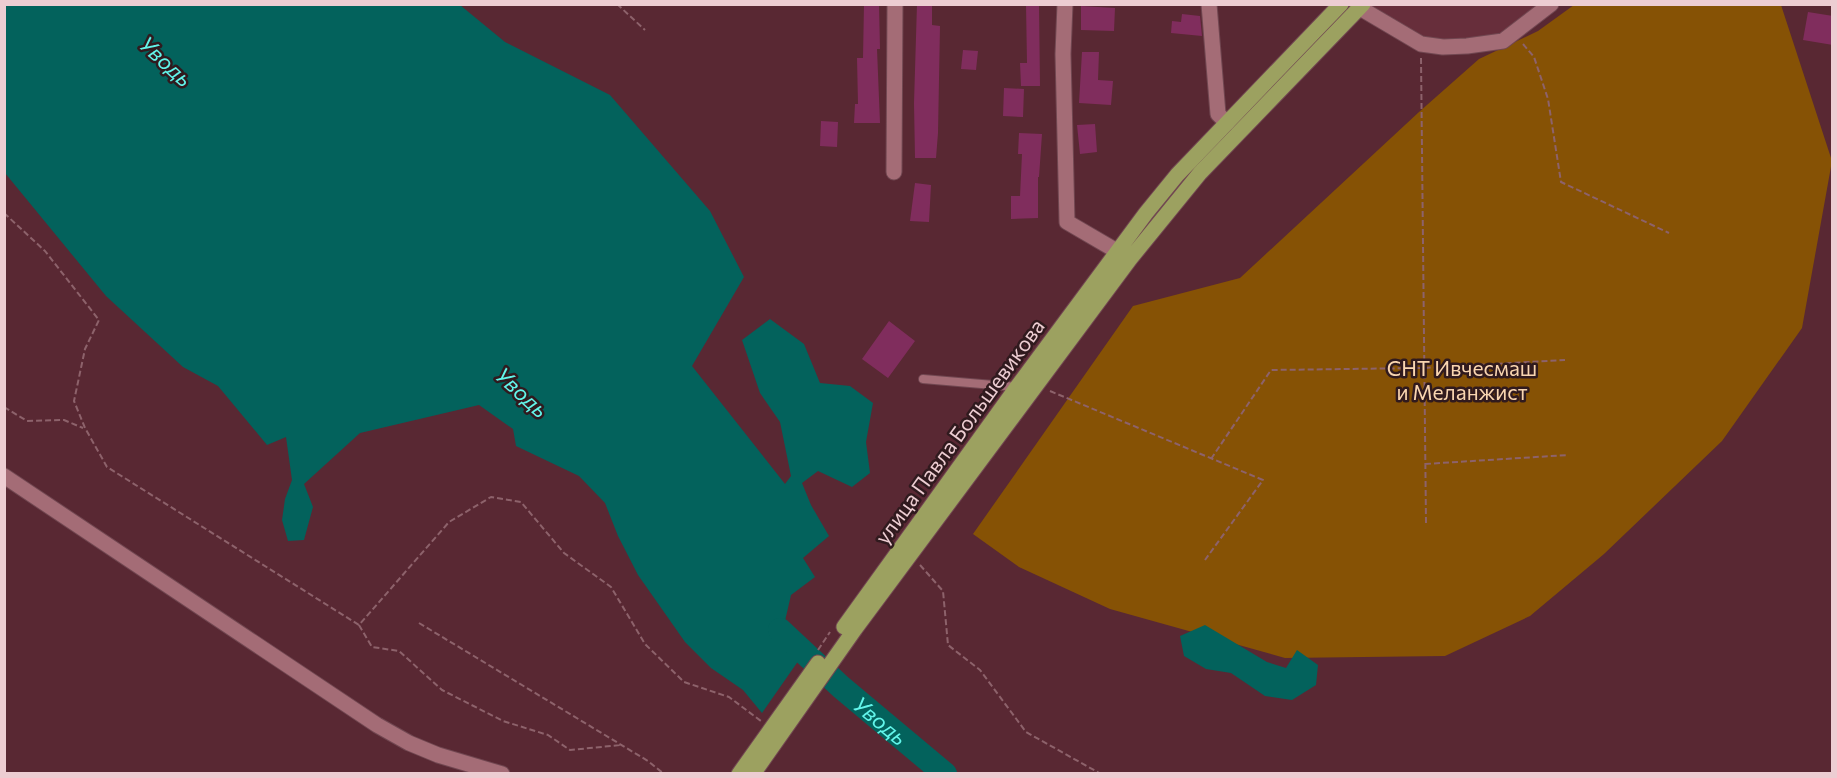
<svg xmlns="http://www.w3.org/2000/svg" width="1837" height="778" viewBox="0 0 1837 778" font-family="Commissioner,sans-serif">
	<rect width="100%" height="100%" fill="#592833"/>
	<!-- built -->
	<path fill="#672e3b" d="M1373,4L1547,5L1502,38L1422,42L1370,8Z"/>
	<!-- green -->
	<path fill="#865205" d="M1574,5H1781L1832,161L1802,328L1722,441L1604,554L1530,616L1445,656L1285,658L1110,609L1019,567L973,534L1133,306L1240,278L1419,112L1479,59L1538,31Z"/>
	<!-- water -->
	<path fill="#03625c" d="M4,5H460L505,42L610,95L710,211L744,277L692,366L785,484L791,476L780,422L760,393L742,340L770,319L804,344L820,383L850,386L873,403L866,442L870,473L852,487L818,471L802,483L811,505L829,536L803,558L815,577L791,595L785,621L808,647L762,713L743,690L711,668L685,642L638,575L618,536L605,503L579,476L516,446L513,429L479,405L360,433L304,484L313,507L304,540L288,541L282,520L285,499L292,480L286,437L267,445L218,386L183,367L106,296L5,173Z
		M1205,625L1267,662L1286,668L1297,650L1318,665L1316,685L1292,700L1265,696L1231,673L1206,669L1184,656L1180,636Z"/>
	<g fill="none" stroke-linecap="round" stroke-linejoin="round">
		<!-- river -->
		<path stroke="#03625c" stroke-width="24" id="s1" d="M780,630L841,687L945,774"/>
	</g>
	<!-- building -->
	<path fill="#802d5d" d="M864,4H879L880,49H877L880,123H854L855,104H858L857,58H863Z
		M917,4H932V25L940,26L938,133L936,158H915L914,103Z
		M1026,4H1039L1040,86H1021L1020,63H1027Z
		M1081,6L1115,8L1114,31L1081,30Z
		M1808,12L1833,16V45L1803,40Z
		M1182,14L1200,16L1202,36L1171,33L1172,21L1181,22Z
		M963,50L978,51L976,70L961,69Z
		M1082,52H1099L1098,80L1113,81L1111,105L1079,103Z
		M1004,88L1024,89L1023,117L1003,116Z
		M821,121L838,122L837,147L820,146Z
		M1095,124L1097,152L1080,154L1077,125Z
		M1019,133L1042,134L1039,177H1038V218L1011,219V196H1020L1022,154H1018Z
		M915,183L931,185L929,222L910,221Z
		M889,321L915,341L888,378L862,359Z"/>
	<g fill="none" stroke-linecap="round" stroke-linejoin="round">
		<defs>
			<path id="lane" d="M923,379L1017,387"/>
			<path id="street" d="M1065,4L1063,54L1067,222L1127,257
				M1209,4L1218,114L1227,123
				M1360,8L1421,44L1443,47L1467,46L1503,41L1551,4
				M894,172L895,4
				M4,476L377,725L409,743L438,755L502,774"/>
			<path id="primary" d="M844,627L1017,387L1146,213L1177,175L1341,4
				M739,774L818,663
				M753,774L855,629L1130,259L1200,173L1363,4"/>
		</defs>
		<!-- lane casing -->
		<use href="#lane" stroke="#714751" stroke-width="10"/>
		<!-- street casing -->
		<use href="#street" stroke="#714751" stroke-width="17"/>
		<!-- primary casing -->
		<use href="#primary" stroke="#714751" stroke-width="17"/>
		<!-- path -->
		<path stroke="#8d626b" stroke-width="2" stroke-dasharray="6 3" stroke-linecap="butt" d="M617,4L645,30
			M1523,44L1534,57L1548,99L1561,182L1669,233
			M1421,58L1426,523
			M4,213L45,251L99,320L85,349L74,401L85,428L107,467L359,625L449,522L491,497L521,502L564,553L611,587L645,644L684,682L729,697L761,721
			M1050,391L1263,480L1205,560
			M4,407L27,421L64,420L83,428
			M1211,459L1271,370L1424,368L1565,360
			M1425,464L1568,455
			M920,565L943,591L948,645L980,670L1026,732L1101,774
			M419,623L648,761L664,774
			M359,625L372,647L399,651L442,690L503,721L548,735L570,750L621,745
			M818,650L830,632"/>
		<!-- lane -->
		<use href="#lane" stroke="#a46c76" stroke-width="8"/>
		<!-- street -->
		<use href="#street" stroke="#a46c76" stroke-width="15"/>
		<!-- primary -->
		<use href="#primary" stroke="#9ca160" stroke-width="15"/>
	</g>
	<g text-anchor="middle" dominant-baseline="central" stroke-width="5" stroke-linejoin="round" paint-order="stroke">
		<!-- park labels -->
		<g font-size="21" fill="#f9d5b0" stroke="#301a1e">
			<text x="1462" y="367">СНТ Ивчесмаш<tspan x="1462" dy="24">и Меланжист</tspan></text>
		</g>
		<!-- street labels -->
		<g font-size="21" fill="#edcdd2" stroke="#301a1e">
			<text transform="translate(959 431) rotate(-54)">улица Павла Большевикова</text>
		</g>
		<!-- water labels -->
		<g font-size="22" font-style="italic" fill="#62f5ea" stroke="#301a1e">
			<text transform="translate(166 61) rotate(43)">Уводь</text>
			<text transform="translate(522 392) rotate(43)">Уводь</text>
			<text stroke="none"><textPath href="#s1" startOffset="135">Уводь</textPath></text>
		</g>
	</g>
	<!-- border -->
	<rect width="1837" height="778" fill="none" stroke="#edcdd2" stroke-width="12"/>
</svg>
